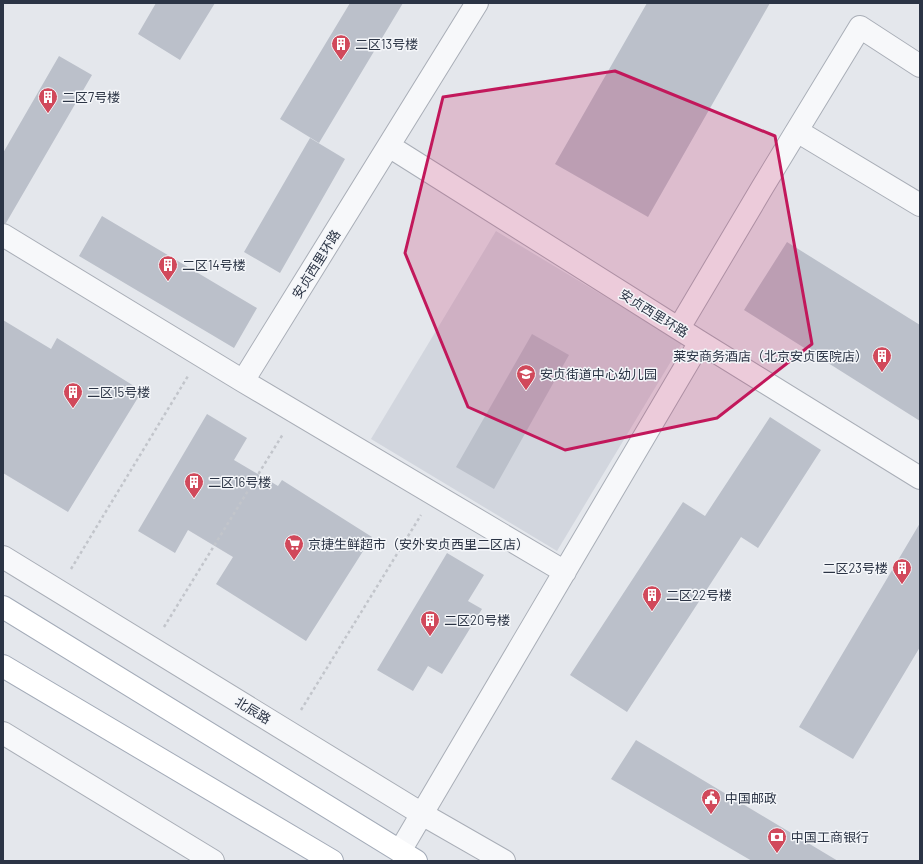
<svg xmlns="http://www.w3.org/2000/svg" width="923" height="864" viewBox="0 0 923 864" font-family="Barlow,'Noto Sans SC',sans-serif">
	<rect width="100%" height="100%" fill="#e4e7ec"/>
	<!-- built -->
	<path fill="#d2d6de" d="M496,231L682,343L557,551L371,439Z"/>
	<!-- building -->
	<path fill="#bbc0ca" d="M156,3H215L180,60L138,34Z
		M350,3H403L319,143L280,119Z
		M647,3H770L648,217L555,164Z
		M59,56L92,75L6,223H3V153Z
		M310,138L345,159L280,273L244,252Z
		M102,216L257,308L234,348L79,256Z
		M787,242L920,325V421L744,310Z
		M3,320L51,349L57,338L142,391L68,512L3,473Z
		M532,334L569,355L494,489L456,467Z
		M207,414L247,438L234,460L278,486L282,480L372,537L306,641L216,584L233,557L188,530L175,553L138,531Z
		M770,417L821,450L758,548L741,537L627,712L570,675L683,502L705,516Z
		M920,523V647L853,759L799,727Z
		M447,553L484,575L468,601L482,609L442,674L428,666L413,691L377,670Z
		M636,740L838,861H752L611,779Z"/>
	<g fill="none" stroke-linecap="round" stroke-linejoin="round">
		<defs>
			<path id="minor" d="M797,131L920,205
				M389,146L700,342L920,478
				M3,235L243,381L565,572
				M679,328L762,188L860,27L920,66
				M243,381L477,3
				M3,557L422,814L504,861
				M3,733L213,861
				M400,851L700,342"/>
			<path id="major" d="M3,607L416,861
				M3,666L332,861"/>
		</defs>
		<!-- minor casing -->
		<use href="#minor" stroke="#a9aeb7" stroke-width="24"/>
		<!-- major casing -->
		<use href="#major" stroke="#a3abb8" stroke-width="24"/>
		<!-- path -->
		<path stroke="#c2c5cb" stroke-width="2.5" stroke-dasharray="3 3" stroke-linecap="butt" d="M71,569L188,376
			M164,627L283,434
			M301,710L421,515"/>
		<!-- minor -->
		<use href="#minor" stroke="#f7f8fa" stroke-width="22"/>
		<!-- major -->
		<use href="#major" stroke="#fff" stroke-width="22"/>
	</g>
	<!-- marked area -->
	<path fill="#c2185b" fill-opacity="0.2" stroke="#c2185b" stroke-width="3" stroke-linejoin="round" d="M615,71L775,136L812,344L717,418L565,450L468,407L405,253L443,97Z"/>
	<!-- icons -->
	<defs>
		<symbol id="building-pin" viewBox="-11 -11 22 30"><path d="M0 17L-7.5 6A9.5 9.5 0 1 1 7.5 6Z" fill="#d1495b" stroke="#f4f6f9"/><path d="M-4-6H4V6H1V3H-1V6H-4ZM-2.5-4.3h1.7v1.8h-1.7ZM.8-4.3h1.7v1.8H.8ZM-2.5-1h1.7V.8h-1.7ZM.8-1h1.7V.8H.8Z" fill="#fff"/></symbol>
		<symbol id="school-pin" viewBox="-11 -11 22 30"><path d="M0 17L-7.5 6A9.5 9.5 0 1 1 7.5 6Z" fill="#d1495b" stroke="#f4f6f9"/><path d="M0-5L7-2L0 1L-7-2ZM-4 1L0 2.5L4 1V4Q0 6-4 4Z" fill="#fff"/></symbol>
		<symbol id="supermarket-pin" viewBox="-11 -11 22 30"><path d="M0 17L-7.5 6A9.5 9.5 0 1 1 7.5 6Z" fill="#d1495b" stroke="#f4f6f9"/><path d="M-6-5.5h2.5l.6 2H6L4.5 2H-2.5L-4.4-4H-6ZM-1.5 3.2a1.3 1.3 0 1 0 .1 0ZM3 3.2a1.3 1.3 0 1 0 .1 0Z" fill="#fff"/></symbol>
		<symbol id="civic-pin" viewBox="-11 -11 22 30"><path d="M0 17L-7.5 6A9.5 9.5 0 1 1 7.5 6Z" fill="#d1495b" stroke="#f4f6f9"/><path d="M-.6-6.5H3V-4.5H.6V-3L4-1V1h2V6H-6V1h2V-1L-.6-3ZM-1.2 2.5V6h2.4V2.5Z" fill="#fff"/></symbol>
		<symbol id="bank-pin" viewBox="-11 -11 22 30"><path d="M0 17L-7.5 6A9.5 9.5 0 1 1 7.5 6Z" fill="#d1495b" stroke="#f4f6f9"/><path d="M-6-4H6V4H-6ZM0-2.3a2.3 2.3 0 1 0 0 4.6a2.3 2.3 0 1 0 0-4.6Z" fill="#fff"/></symbol>
	</defs>
	<g fill-rule="evenodd">
		<use href="#building-pin" x="330" y="33" width="22" height="30"/>
		<use href="#building-pin" x="37" y="86" width="22" height="30"/>
		<use href="#building-pin" x="157" y="254" width="22" height="30"/>
		<use href="#building-pin" x="871" y="345" width="22" height="30"/>
		<use href="#school-pin" x="515" y="363" width="22" height="30"/>
		<use href="#building-pin" x="62" y="381" width="22" height="30"/>
		<use href="#building-pin" x="183" y="471" width="22" height="30"/>
		<use href="#supermarket-pin" x="283" y="533" width="22" height="30"/>
		<use href="#building-pin" x="891" y="557" width="22" height="30"/>
		<use href="#building-pin" x="641" y="584" width="22" height="30"/>
		<use href="#building-pin" x="419" y="609" width="22" height="30"/>
		<use href="#civic-pin" x="700" y="787" width="22" height="30"/>
		<use href="#bank-pin" x="766" y="826" width="22" height="30"/>
	</g>
	<g text-anchor="middle" dominant-baseline="central" stroke-width="3" stroke-linejoin="round" paint-order="stroke">
		<!-- poi labels -->
		<g font-size="13" fill="#2b3445" stroke="#f4f6f9" text-anchor="start">
			<text x="355" y="44">二区13号楼</text>
			<text x="62" y="97">二区7号楼</text>
			<text x="182" y="265">二区14号楼</text>
			<text x="868" y="356" text-anchor="end">莱安商务酒店（北京安贞医院店）</text>
			<text x="540" y="374">安贞街道中心幼儿园</text>
			<text x="87" y="392">二区15号楼</text>
			<text x="208" y="482">二区16号楼</text>
			<text x="308" y="544">京捷生鲜超市（安外安贞西里二区店）</text>
			<text x="888" y="568" text-anchor="end">二区23号楼</text>
			<text x="666" y="595">二区22号楼</text>
			<text x="444" y="620">二区20号楼</text>
			<text x="725" y="798">中国邮政</text>
			<text x="791" y="837">中国工商银行</text>
		</g>
		<!-- street labels -->
		<g font-size="13" fill="#2b3445" stroke="#f4f6f9">
			<text transform="translate(316 264) rotate(-58)">安贞西里环路</text>
			<text transform="translate(654 313) rotate(32)">安贞西里环路</text>
			<text transform="translate(253 710) rotate(31)">北辰路</text>
		</g>
	</g>
	<!-- border -->
	<rect width="923" height="864" fill="none" stroke="#2b3445" stroke-width="8"/>
</svg>
